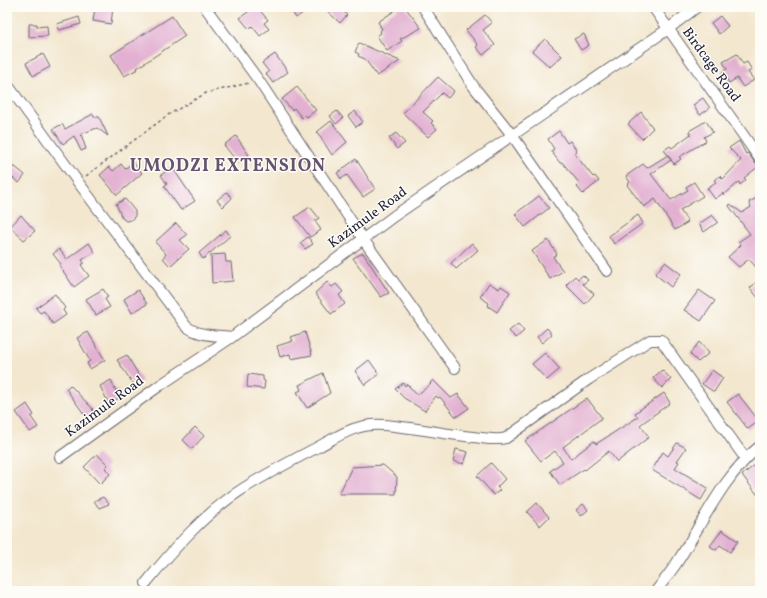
<svg xmlns="http://www.w3.org/2000/svg" width="767" height="598" viewBox="0 0 767 598" font-family="Vollkorn,serif">
	<rect width="100%" height="100%" fill="#fdfcf7"/>
	<filter id="ink" filterUnits="userSpaceOnUse"><feTurbulence type="fractalNoise" baseFrequency=".025" numOctaves="2"/><feDisplacementMap in="SourceGraphic" scale="8" xChannelSelector="R" yChannelSelector="G"/><feConvolveMatrix kernelMatrix="1 2 1 2 8 2 1 2 1" color-interpolation-filters="sRGB"/></filter>
	<filter id="wash" filterUnits="userSpaceOnUse"><feTurbulence type="fractalNoise" baseFrequency=".012" numOctaves="4" result="noise"/><feDisplacementMap in="SourceGraphic" scale="16" xChannelSelector="R" yChannelSelector="G"/><feGaussianBlur stdDeviation="0.9" result="paint"/><feColorMatrix in="noise" values="0 0 0 0 0 0 0 0 0 0 0 0 0 0 0 0 0 1.4 0 .05"/><feComposite in="paint" operator="in"/></filter>
	<g filter="url(#wash)">
		<rect width="100%" height="100%" fill="#f3e7cf"/>
		<g id="blocks">
			<!-- building -->
			<path fill="#e2b0d1" d="M95,7H113L111,24L93,21Z
				M254,7H257L268,20L264,23L269,29L260,36L252,26L249,29L240,18Z
				M299,7H311L296,18L292,12Z
				M323,7H338L347,15L340,23Z
				M400,7H405L421,28L400,39L402,41L387,51L377,36L381,33L380,31L382,29L378,22Z
				M485,15L492,23L483,30L495,45L483,55L476,47L478,45L466,30Z
				M172,16L185,36L137,68L138,69L124,76L111,55Z
				M720,16L728,26L719,34L711,23Z
				M79,17L81,24L59,30L57,24Z
				M29,24H37V27L47,26L48,36L29,37Z
				M584,34L589,45L581,50L574,39Z
				M545,39L562,56L550,67L532,51Z
				M359,43L400,61L377,76L365,59L358,56L359,54L355,52Z
				M43,54L50,67L33,76L26,63Z
				M275,54L288,72L273,83L266,74L269,72L262,63Z
				M737,54L743,64L747,62L752,70L748,72L754,80L743,87L737,78L729,83L722,72L727,69L723,62Z
				M438,77L454,91L448,98L442,93L423,112L433,121L431,123L437,129L428,137L403,113Z
				M297,87L316,110L307,117L305,115L302,118L294,108L292,110L282,99Z
				M703,98L710,108L700,115L693,105Z
				M337,111L343,118L336,124L330,116Z
				M355,111L363,122L356,127L348,116Z
				M641,112L653,128L642,139L628,124Z
				M93,114L94,117H99L108,136L97,128L81,134L86,149L81,151L74,136L63,144L53,129L62,124L65,129Z
				M331,121L347,142L332,155L317,132Z
				M706,121L713,132L704,137L706,141L679,157L681,159L674,164L664,150L670,146L672,148L691,134L689,131Z
				M559,131L567,143L570,141L577,151L574,153L593,177L595,176L599,181L583,194L577,187L580,184L562,162L560,163L551,151L554,149L548,139Z
				M396,133L405,143L397,149L389,138Z
				M236,136L249,155L238,163L224,145Z
				M739,141L746,154L748,153L755,163L759,166L744,178L746,180L740,185L739,182L724,195L723,193L715,199L707,188L716,182L714,180L720,176L723,179L741,160L729,148Z
				M668,155L671,160L651,174L671,200L688,190L686,187L694,182L703,196L680,210L688,222L675,230L655,199L644,207L627,185L630,182L626,176L643,164L647,168Z
				M356,159L375,189L363,197L347,175L341,179L337,173Z
				M133,162L142,173L117,195L100,175L109,167L113,171L121,164L125,169Z
				M14,166L25,175L19,183L8,174Z
				M172,167L195,201L181,210L164,186L167,184L161,175Z
				M227,192L232,198L223,207L217,200Z
				M539,196L549,208L525,227L515,214Z
				M757,198L760,203V272L749,259L739,267L728,257L741,245L738,242L750,234L729,206L730,204L742,213L751,207L749,202Z
				M125,199L135,211V216L131,220L126,221L122,218L116,204Z
				M310,207L319,218L315,221L321,230L310,237L295,217Z
				M21,215L35,231L24,240L10,227Z
				M638,215L643,223L614,244L609,236Z
				M712,215L718,222L704,232L699,224Z
				M176,223L187,235L180,240L189,249L170,266L163,258L166,254L155,242Z
				M226,230L230,236L203,259L199,253Z
				M308,237L313,244L305,249L300,243Z
				M548,240L557,254L553,257L563,271L550,279L532,251Z
				M89,243L95,252L82,260L84,263L81,265L89,276L74,287L59,265L61,264L53,254L59,249L67,259Z
				M472,243L478,250L456,269L451,263Z
				M363,253L389,293L381,297L353,258Z
				M225,254L226,262H231L233,281L212,283L211,255Z
				M665,262L681,274L671,287L655,274Z
				M583,275L588,280L583,284L594,294L585,304L566,285L575,276L578,279Z
				M760,279V300L750,288Z
				M327,282L332,287L336,284L343,292L339,295L345,304L331,314L315,293Z
				M489,283L499,289L501,286L510,292L497,312L488,306L489,303L480,297Z
				M103,289L108,297L105,299L110,307L96,315L86,299Z
				M138,290L147,304L132,313L124,299Z
				M699,290L715,301L701,321L684,310Z
				M55,294L65,308L63,310L66,315L53,324L44,311L40,313L36,308Z
				M518,324L524,331L516,338L509,331Z
				M547,328L552,334L542,343L537,337Z
				M88,332L105,360L90,369L87,363L90,361L77,338Z
				M305,332L312,355L291,359L290,354L280,357L277,346L293,341L291,337Z
				M699,342L709,353L698,362L690,354Z
				M545,353L560,369L547,380L532,364Z
				M127,355L142,381L134,385L117,360Z
				M369,360L379,374L365,385L355,371Z
				M662,370L671,379L662,388L653,378Z
				M712,370L723,378L714,392L702,384Z
				M323,373L330,393L307,408L297,392L301,390L299,385Z
				M248,374L263,376V380L265,381L264,389L247,387Z
				M111,380L116,391L118,390L122,396L109,404L100,386Z
				M433,380L451,398L458,394L469,408L456,417L440,397L438,398L436,396L425,411L404,398L395,389L403,383L405,386L407,384L417,395L431,384L430,383Z
				M70,385L92,408L94,414L87,418L66,389Z
				M664,393L670,403L640,425L649,437L617,462L609,451L585,470L584,469L560,485L550,471L563,462L555,451L541,461L525,441L587,398L602,418L563,447L571,459L594,441L596,444L638,417L635,413Z
				M738,394L759,421L748,429L727,402Z
				M27,404L34,415L31,417L38,427L30,432L16,412Z
				M195,427L204,436L192,449L183,440Z
				M677,443L686,448L677,461L679,462L675,468L708,488L701,500L652,470L663,452L668,456Z
				M456,449L468,452L464,464L453,461Z
				M97,454L108,465L105,468L110,474L100,484L84,467Z
				M760,461V498L742,475Z
				M491,463L505,479L497,487L500,490L494,495L477,476Z
				M383,465L397,477L396,494H339L352,467Z
				M103,497L109,504L99,508L94,501Z
				M537,503L549,517L540,526L527,512Z
				M583,504L588,510L581,516L576,510Z
				M722,530L738,541L730,552L720,545L716,550L710,546Z"/>
		</g>
	</g>
	<g filter="url(#ink)">
		<use href="#blocks" fill-opacity="0" stroke="#6b676f" stroke-width="1"/>
		<g fill="none" stroke-linecap="round" stroke-linejoin="round">
			<defs>
				<path id="street" d="M205,7L259,81L363,239L455,368
					M423,7L474,87L512,135L607,271
					M653,7L760,159
					M7,84L78,182L186,326C198,336 216,335 232,337
					M60,457L159,386L232,337L394,216L668,29L697,7
					M146,583C174,548 206,512 244,488C268,473 293,460 318,447C340,435 357,423 383,425C413,427 443,434 473,437C484,438 496,441 506,438L589,379L650,340H661L745,458
					M656,591C663,582 670,573 676,564C703,523 722,477 760,446"/>
			</defs>
			<!-- street casing -->
			<use href="#street" stroke="#6b676f" stroke-width="12"/>
			<!-- path -->
			<path stroke="#6b676f" stroke-width="1.5" stroke-dasharray="3 3" stroke-linecap="butt" d="M86,176L168,115L206,93L249,83"/>
			<!-- street -->
			<use href="#street" stroke="#fff" stroke-width="10"/>
		</g>
	</g>
	<g text-anchor="middle" dominant-baseline="central" stroke-width="3" stroke-linejoin="round" paint-order="stroke">
		<!-- street labels -->
		<g font-size="14" fill="#22223b" stroke="#fdfcf7">
			<text transform="translate(711 65) rotate(54)">Birdcage Road</text>
			<text transform="translate(368 218) rotate(-36)">Kazimule Road</text>
			<text transform="translate(105 407) rotate(-36)">Kazimule Road</text>
		</g>
		<!-- district labels -->
		<g font-size="18" font-weight="bold" letter-spacing="1" fill="#655470" stroke="#fdfcf7">
			<text x="228" y="166">UMODZI EXTENSION</text>
		</g>
	</g>
	<!-- margin -->
	<rect width="767" height="598" fill="none" stroke="#fdfcf7" stroke-width="24"/>
</svg>
